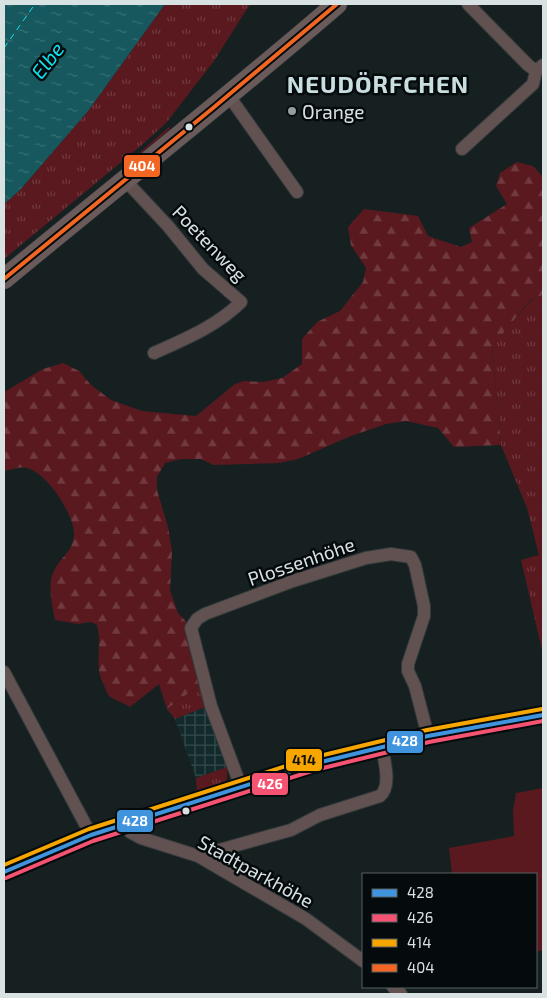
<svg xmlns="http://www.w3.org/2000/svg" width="547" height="998" viewBox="0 0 547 998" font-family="'Exo 2',sans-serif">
	<defs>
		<pattern id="industrial-grid" width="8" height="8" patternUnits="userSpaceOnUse" patternTransform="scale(1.25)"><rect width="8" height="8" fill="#122a2c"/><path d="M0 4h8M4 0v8" fill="none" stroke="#34494a"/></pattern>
		<pattern id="grass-tufts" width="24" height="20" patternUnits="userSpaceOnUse" patternTransform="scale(1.25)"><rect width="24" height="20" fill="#59191f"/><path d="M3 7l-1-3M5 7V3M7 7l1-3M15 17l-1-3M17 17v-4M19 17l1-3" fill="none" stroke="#703a3f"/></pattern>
		<pattern id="forest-firs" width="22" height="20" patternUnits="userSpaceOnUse" patternTransform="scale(1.25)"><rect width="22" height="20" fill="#59191f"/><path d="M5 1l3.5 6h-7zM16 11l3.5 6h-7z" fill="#703a3f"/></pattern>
		<pattern id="water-ripples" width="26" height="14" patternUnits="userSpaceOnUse" patternTransform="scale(1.25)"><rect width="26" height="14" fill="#16585d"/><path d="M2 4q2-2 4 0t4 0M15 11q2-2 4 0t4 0" fill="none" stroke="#377074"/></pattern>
	</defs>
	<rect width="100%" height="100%" fill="#172021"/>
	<!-- industrial -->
	<path fill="url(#industrial-grid)" d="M205,707L227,767L196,778L175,719Z"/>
	<!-- grass -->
	<path fill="url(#grass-tufts)" d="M165,4H250L214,61L166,123L143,144L4,259V204L20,190L88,111Z
		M169,127L170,129L160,138L149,151L124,170L122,168Z
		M543,295V654L521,560L539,555L527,508L501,445L492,346L532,299Z
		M199,685L205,707L175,719L167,709Z
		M227,767V778L224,785L197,792L196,778Z"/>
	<!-- forest -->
	<path fill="url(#forest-firs)" d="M517,162L533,166L543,177V295L531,299L492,347L501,445L454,447L438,428L406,421L386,424L351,436L298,459L279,463L214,465L200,459H181L165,463L157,477V490L168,527L172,551L170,590L178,613L190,626L199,685L167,709L159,684L130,707C124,703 114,700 109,696C107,693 105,688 104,685C93,666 103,646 97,625L91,622L78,624L55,620C52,604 46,582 56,567C63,556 74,549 74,534C74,514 47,473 27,468C21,466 10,470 4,471V392L43,369L63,363L79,371L91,385L111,400L142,411L196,416L235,384L244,381L263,382L282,378L302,364V339L317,322L340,311L363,282L366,268L351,245L348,227L364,209L418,216L428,236L461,247L472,242L469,228L507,204L496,186L500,173Z"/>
	<!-- garden -->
	<path fill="#59191f" d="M543,788V950L536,952V874H452L449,848L514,836L513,810L516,793Z"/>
	<!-- water -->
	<path fill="url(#water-ripples)" d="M4,4H165L88,111L20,190L4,204Z"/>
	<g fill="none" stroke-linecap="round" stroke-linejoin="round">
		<!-- ferry -->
		<path stroke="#0ce6f2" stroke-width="1" stroke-dasharray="6 5" stroke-linecap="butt" d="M4,48L35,4"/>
		<defs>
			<path id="street" d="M468,4L528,65L536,71
				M229,96L297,192
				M462,149L533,84L536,71L543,65
				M124,179L168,226L203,269L241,302C217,326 185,339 154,353
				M4,672L91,835
				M241,787L211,706L191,628L197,619L205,614L293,581L366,558L391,554L411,557L415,565L424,606V616L408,664V671L415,686L428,736
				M127,823L130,832L141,838L198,856L306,919L363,961
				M198,856L291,830L320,815L380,796C392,786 384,761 382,746
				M393,987L401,994"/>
			<path id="secondary" d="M4,872L91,835L313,764L428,736L543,715"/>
			<path id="primary" d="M4,279C115,187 228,98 337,4"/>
		</defs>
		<!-- street casing -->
		<use href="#street" stroke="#333a3b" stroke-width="14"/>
		<!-- secondary casing -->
		<use href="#secondary" stroke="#333a3b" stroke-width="19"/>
		<!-- primary casing -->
		<use href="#primary" stroke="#333a3b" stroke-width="21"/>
		<!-- street -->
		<use href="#street" stroke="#615151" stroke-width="12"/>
		<!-- secondary -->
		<use href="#secondary" stroke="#625353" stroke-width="18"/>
		<!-- primary -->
		<use href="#primary" stroke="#6b5a5a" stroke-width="20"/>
		<defs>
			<path id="bus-1" d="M4,872L91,835L313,764L428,736L543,715"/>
			<path id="bus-2" d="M6,878L93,841L315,770L429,742L543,721"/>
			<path id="bus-3" d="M4,865L89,829L311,758L427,730L542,709"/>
			<path id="bus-4" d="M4,279L213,108L337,4"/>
		</defs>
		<!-- bus-1 casing -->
		<use href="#bus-1" stroke="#050b0c" stroke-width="8"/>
		<!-- bus-2 casing -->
		<use href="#bus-2" stroke="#050b0c" stroke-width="8"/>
		<!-- bus-3 casing -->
		<use href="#bus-3" stroke="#050b0c" stroke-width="8"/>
		<!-- bus-4 casing -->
		<use href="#bus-4" stroke="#050b0c" stroke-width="8"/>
		<!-- bus-1 -->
		<use href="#bus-1" stroke="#4094de" stroke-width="4"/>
		<!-- bus-2 -->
		<use href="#bus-2" stroke="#f65372" stroke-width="4"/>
		<!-- bus-3 -->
		<use href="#bus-3" stroke="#f7a600" stroke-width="4"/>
		<!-- bus-4 -->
		<use href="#bus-4" stroke="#f26522" stroke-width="4"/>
	</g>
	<!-- markers -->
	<circle fill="#949e9f" stroke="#050b0c" stroke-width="2" cx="292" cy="111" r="5"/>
	<g fill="#d8e2e3" stroke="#050b0c" stroke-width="2">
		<circle cx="189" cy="127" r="4.5"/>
		<circle cx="186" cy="811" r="4.5"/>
	</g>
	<g text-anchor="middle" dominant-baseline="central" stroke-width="5" stroke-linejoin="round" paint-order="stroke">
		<!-- poi labels -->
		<g font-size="19" fill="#d8e2e3" stroke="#050b0c" text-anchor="start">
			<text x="302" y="111">Orange</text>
		</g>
		<!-- street labels -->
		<g font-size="19" fill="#d8e2e3" stroke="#050b0c">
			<text transform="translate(210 243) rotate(46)">Poetenweg</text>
			<text transform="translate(301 561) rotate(-19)">Plossenhöhe</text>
			<text transform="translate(256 871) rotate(29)">Stadtparkhöhe</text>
		</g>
		<!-- water labels -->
		<g font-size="20" font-style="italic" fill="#0ce6f2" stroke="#050b0c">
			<text transform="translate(47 60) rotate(-53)">Elbe</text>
		</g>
		<!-- district labels -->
		<g font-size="24" font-weight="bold" letter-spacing="1" fill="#c9dee0" stroke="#050b0c">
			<text x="378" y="83">NEUDÖRFCHEN</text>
		</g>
	</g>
	<g stroke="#050b0c" stroke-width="2">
		<rect x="123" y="154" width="38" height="24" rx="5" fill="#f26522"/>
		<rect x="386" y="730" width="38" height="24" rx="5" fill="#4094de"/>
		<rect x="285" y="748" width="38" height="24" rx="5" fill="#f7a600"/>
		<rect x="251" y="772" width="38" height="24" rx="5" fill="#f65372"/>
		<rect x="116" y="809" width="38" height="24" rx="5" fill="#4094de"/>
	</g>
	<g font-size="14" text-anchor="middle" font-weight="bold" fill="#fff">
		<text x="142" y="171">404</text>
		<text x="405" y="746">428</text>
		<text x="270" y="789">426</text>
		<text x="135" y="826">428</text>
	</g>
	<g font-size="14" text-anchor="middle" font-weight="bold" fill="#111">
		<text x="304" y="765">414</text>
	</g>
	<!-- border -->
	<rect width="547" height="998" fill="none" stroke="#d8e2e3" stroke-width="10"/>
	<!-- legend -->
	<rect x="362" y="873" width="175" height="115" fill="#050b0c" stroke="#596162"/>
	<rect x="372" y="889" width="25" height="8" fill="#4094de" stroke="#596162"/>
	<text x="407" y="898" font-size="15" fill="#d8e2e3">428</text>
	<rect x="372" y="914" width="25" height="8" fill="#f65372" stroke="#596162"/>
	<text x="407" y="923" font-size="15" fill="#d8e2e3">426</text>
	<rect x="372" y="939" width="25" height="8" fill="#f7a600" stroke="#596162"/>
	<text x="407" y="948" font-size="15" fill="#d8e2e3">414</text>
	<rect x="372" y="964" width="25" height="8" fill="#f26522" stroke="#596162"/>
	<text x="407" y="973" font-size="15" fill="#d8e2e3">404</text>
</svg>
